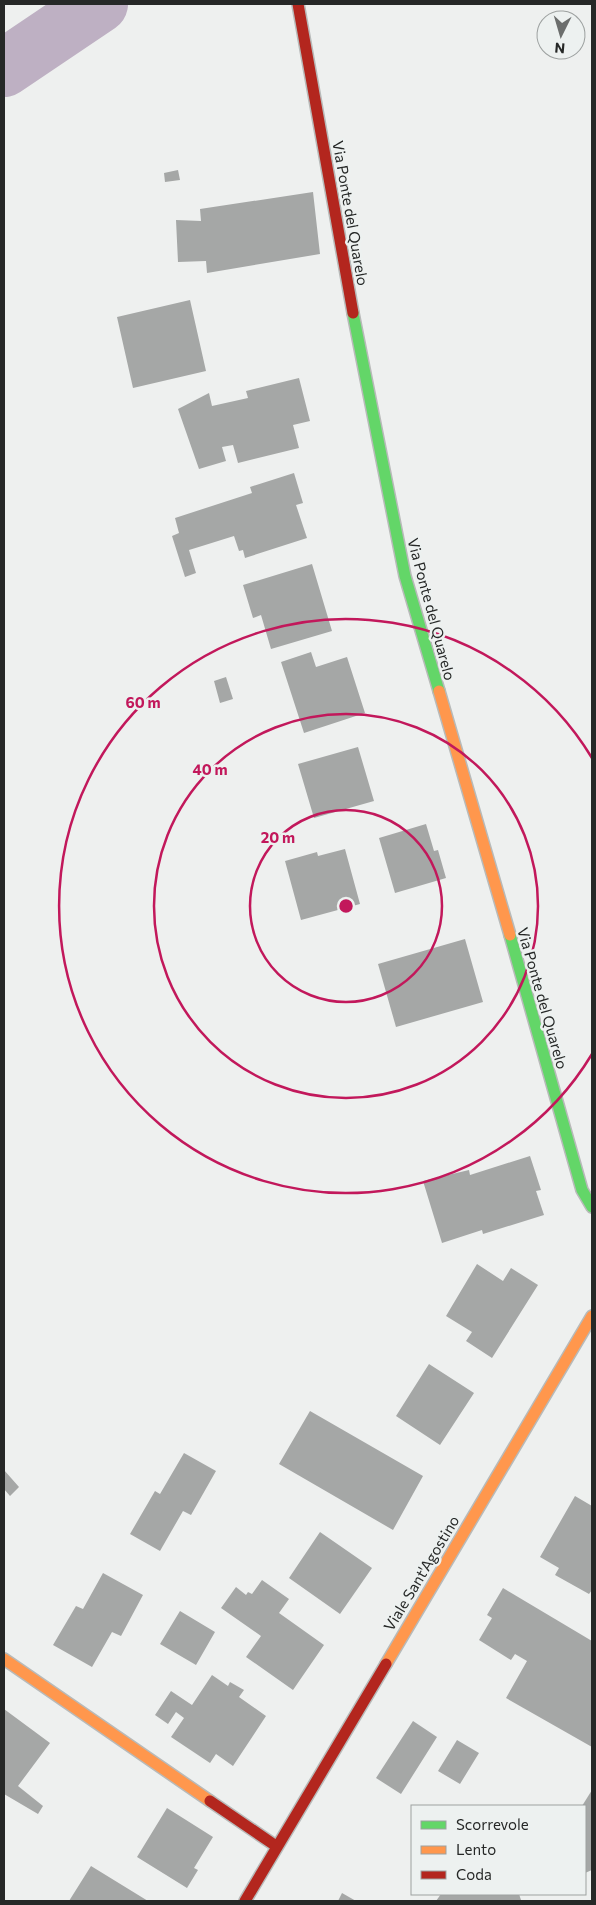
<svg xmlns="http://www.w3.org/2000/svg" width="596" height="1905" viewBox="0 0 596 1905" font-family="Commissioner,sans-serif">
	<rect width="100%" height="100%" fill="#eef0ef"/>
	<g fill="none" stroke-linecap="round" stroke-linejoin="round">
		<!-- river -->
		<path stroke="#beb0c3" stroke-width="58" d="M4,68L99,4"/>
	</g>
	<!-- building -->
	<path fill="#a5a7a6" d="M178,170L180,180L165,182L164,173Z
		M313,192L320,254L207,273L206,261L178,262L176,220L201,221L200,209Z
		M190,300L206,371L133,388L117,317Z
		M299,378L310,421L293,425L299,448L238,463L233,445L222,447L226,461L199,469L178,409L209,393L212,406L248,398L246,391Z
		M294,473L303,503L296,505L307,538L245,558L243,550L239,551L234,536L202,546L189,550L196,573L185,577L172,536L179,533L175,518L252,493L250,487Z
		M312,564L332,631L271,649L261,615L253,618L243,585Z
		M311,652L316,667L347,657L365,713L304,733L281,662Z
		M226,677L233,699L220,703L214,681Z
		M358,747L374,801L314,818L298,764Z
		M426,824L434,851L438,850L446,878L395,893L379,838Z
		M345,849L360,904L301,920L285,861L317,852L318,856Z
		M465,939L483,1002L396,1027L378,964Z
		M530,1156L541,1190L536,1191L544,1215L483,1234L482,1230L442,1243L423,1181L469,1170L470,1175Z
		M477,1264L503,1281L511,1268L538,1285L492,1358L466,1341L472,1332L446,1316Z
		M429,1364L474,1393L440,1445L396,1416Z
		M310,1411L423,1476L393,1530L279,1464Z
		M184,1453L216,1471L191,1515L183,1511L160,1551L130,1534L155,1491L160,1494Z
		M4,1470L19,1487L10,1496L4,1489Z
		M575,1496L592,1506V1590L589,1594L555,1575L559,1568L540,1557Z
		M320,1532L372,1568L340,1614L289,1578Z
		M103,1573L143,1595L121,1636L112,1632L92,1667L53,1645L76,1606L83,1609Z
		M262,1580L289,1599L279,1613L324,1645L293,1690L246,1657L261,1636L221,1608L236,1587L246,1595L248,1592L252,1594Z
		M503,1588L592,1641V1747L506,1698L527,1661L515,1654L511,1660L479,1640L492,1618L487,1615Z
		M180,1611L215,1632L196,1665L160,1644Z
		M212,1675L228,1686L230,1682L244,1690L239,1697L266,1716L233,1766L216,1754L210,1763L171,1737L184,1718L176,1712L168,1724L155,1715L171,1691L192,1705Z
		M4,1709L50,1743L18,1786L43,1806L38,1814L4,1794Z
		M413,1721L437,1737L401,1794L376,1778Z
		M457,1740L479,1753L460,1784L438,1771Z
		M592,1790V1870L585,1873V1806H582Z
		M167,1808L213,1837L194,1868L198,1870L187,1888L137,1857Z
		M91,1866L148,1901H69Z
		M342,1893L356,1901H338Z
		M441,1894H519L521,1900L436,1901Z"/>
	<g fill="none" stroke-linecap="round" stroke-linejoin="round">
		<defs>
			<path id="fast" d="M353,313L405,576L439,691
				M510,935L582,1190L592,1207"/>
			<path id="slow" d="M439,691L510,935
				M4,1659L210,1801
				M386,1664L592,1316"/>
			<path id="jam" d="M298,4L353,313
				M210,1801L276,1846
				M245,1901L386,1664"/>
		</defs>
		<!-- fast casing -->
		<use href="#fast" stroke="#b8bab9" stroke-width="14"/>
		<!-- slow casing -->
		<use href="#slow" stroke="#b8bab9" stroke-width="14"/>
		<!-- jam casing -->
		<use href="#jam" stroke="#b8bab9" stroke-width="14"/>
		<!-- fast -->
		<use href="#fast" stroke="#63d668" stroke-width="11"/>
		<!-- slow -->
		<use href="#slow" stroke="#ff974d" stroke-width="11"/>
		<!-- jam -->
		<use href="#jam" stroke="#b3261e" stroke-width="11"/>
	</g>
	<!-- distance rings -->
	<g fill="none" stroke="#c2185b" stroke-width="2.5">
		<circle cx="346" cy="906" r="96"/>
		<circle cx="346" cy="906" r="192"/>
		<path d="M592 1054A287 287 0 1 1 592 758"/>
	</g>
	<g text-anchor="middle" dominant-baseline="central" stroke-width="5" stroke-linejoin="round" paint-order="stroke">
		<!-- street labels -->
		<g font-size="15" fill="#262827" stroke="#edf1f0">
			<text transform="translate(351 213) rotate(80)">Via Ponte del Quarelo</text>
			<text transform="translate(432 609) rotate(75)">Via Ponte del Quarelo</text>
			<text transform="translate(543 998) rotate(74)">Via Ponte del Quarelo</text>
			<text transform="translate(421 1573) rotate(-59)">Viale Sant'Agostino</text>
		</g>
	</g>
	<circle cx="346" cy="906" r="8" fill="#c2185b" stroke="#edf1f0" stroke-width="2.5"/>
	<g font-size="15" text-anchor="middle" font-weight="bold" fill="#c2185b" stroke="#edf1f0" stroke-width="5" stroke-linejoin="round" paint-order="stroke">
		<text x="143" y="708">60 m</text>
		<text x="210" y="775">40 m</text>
		<text x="278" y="843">20 m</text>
	</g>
	<!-- border -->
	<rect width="596" height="1905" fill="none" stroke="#262827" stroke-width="10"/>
	<!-- legend -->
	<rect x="411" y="1805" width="175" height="90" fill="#edf1f0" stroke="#9da1a0"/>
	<rect x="421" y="1821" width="25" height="8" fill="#63d668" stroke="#9da1a0"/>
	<text x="456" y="1830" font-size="15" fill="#262827">Scorrevole</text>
	<rect x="421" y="1846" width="25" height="8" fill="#ff974d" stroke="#9da1a0"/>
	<text x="456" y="1855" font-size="15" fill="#262827">Lento</text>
	<rect x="421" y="1871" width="25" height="8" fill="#b3261e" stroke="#9da1a0"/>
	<text x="456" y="1880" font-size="15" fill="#262827">Coda</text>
	<!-- north arrow -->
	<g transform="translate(561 35) rotate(185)"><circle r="24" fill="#edf1f0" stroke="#9da1a0"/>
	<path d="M0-4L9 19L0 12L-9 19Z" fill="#6c6e6d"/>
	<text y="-8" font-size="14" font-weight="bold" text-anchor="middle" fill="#262827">N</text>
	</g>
</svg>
